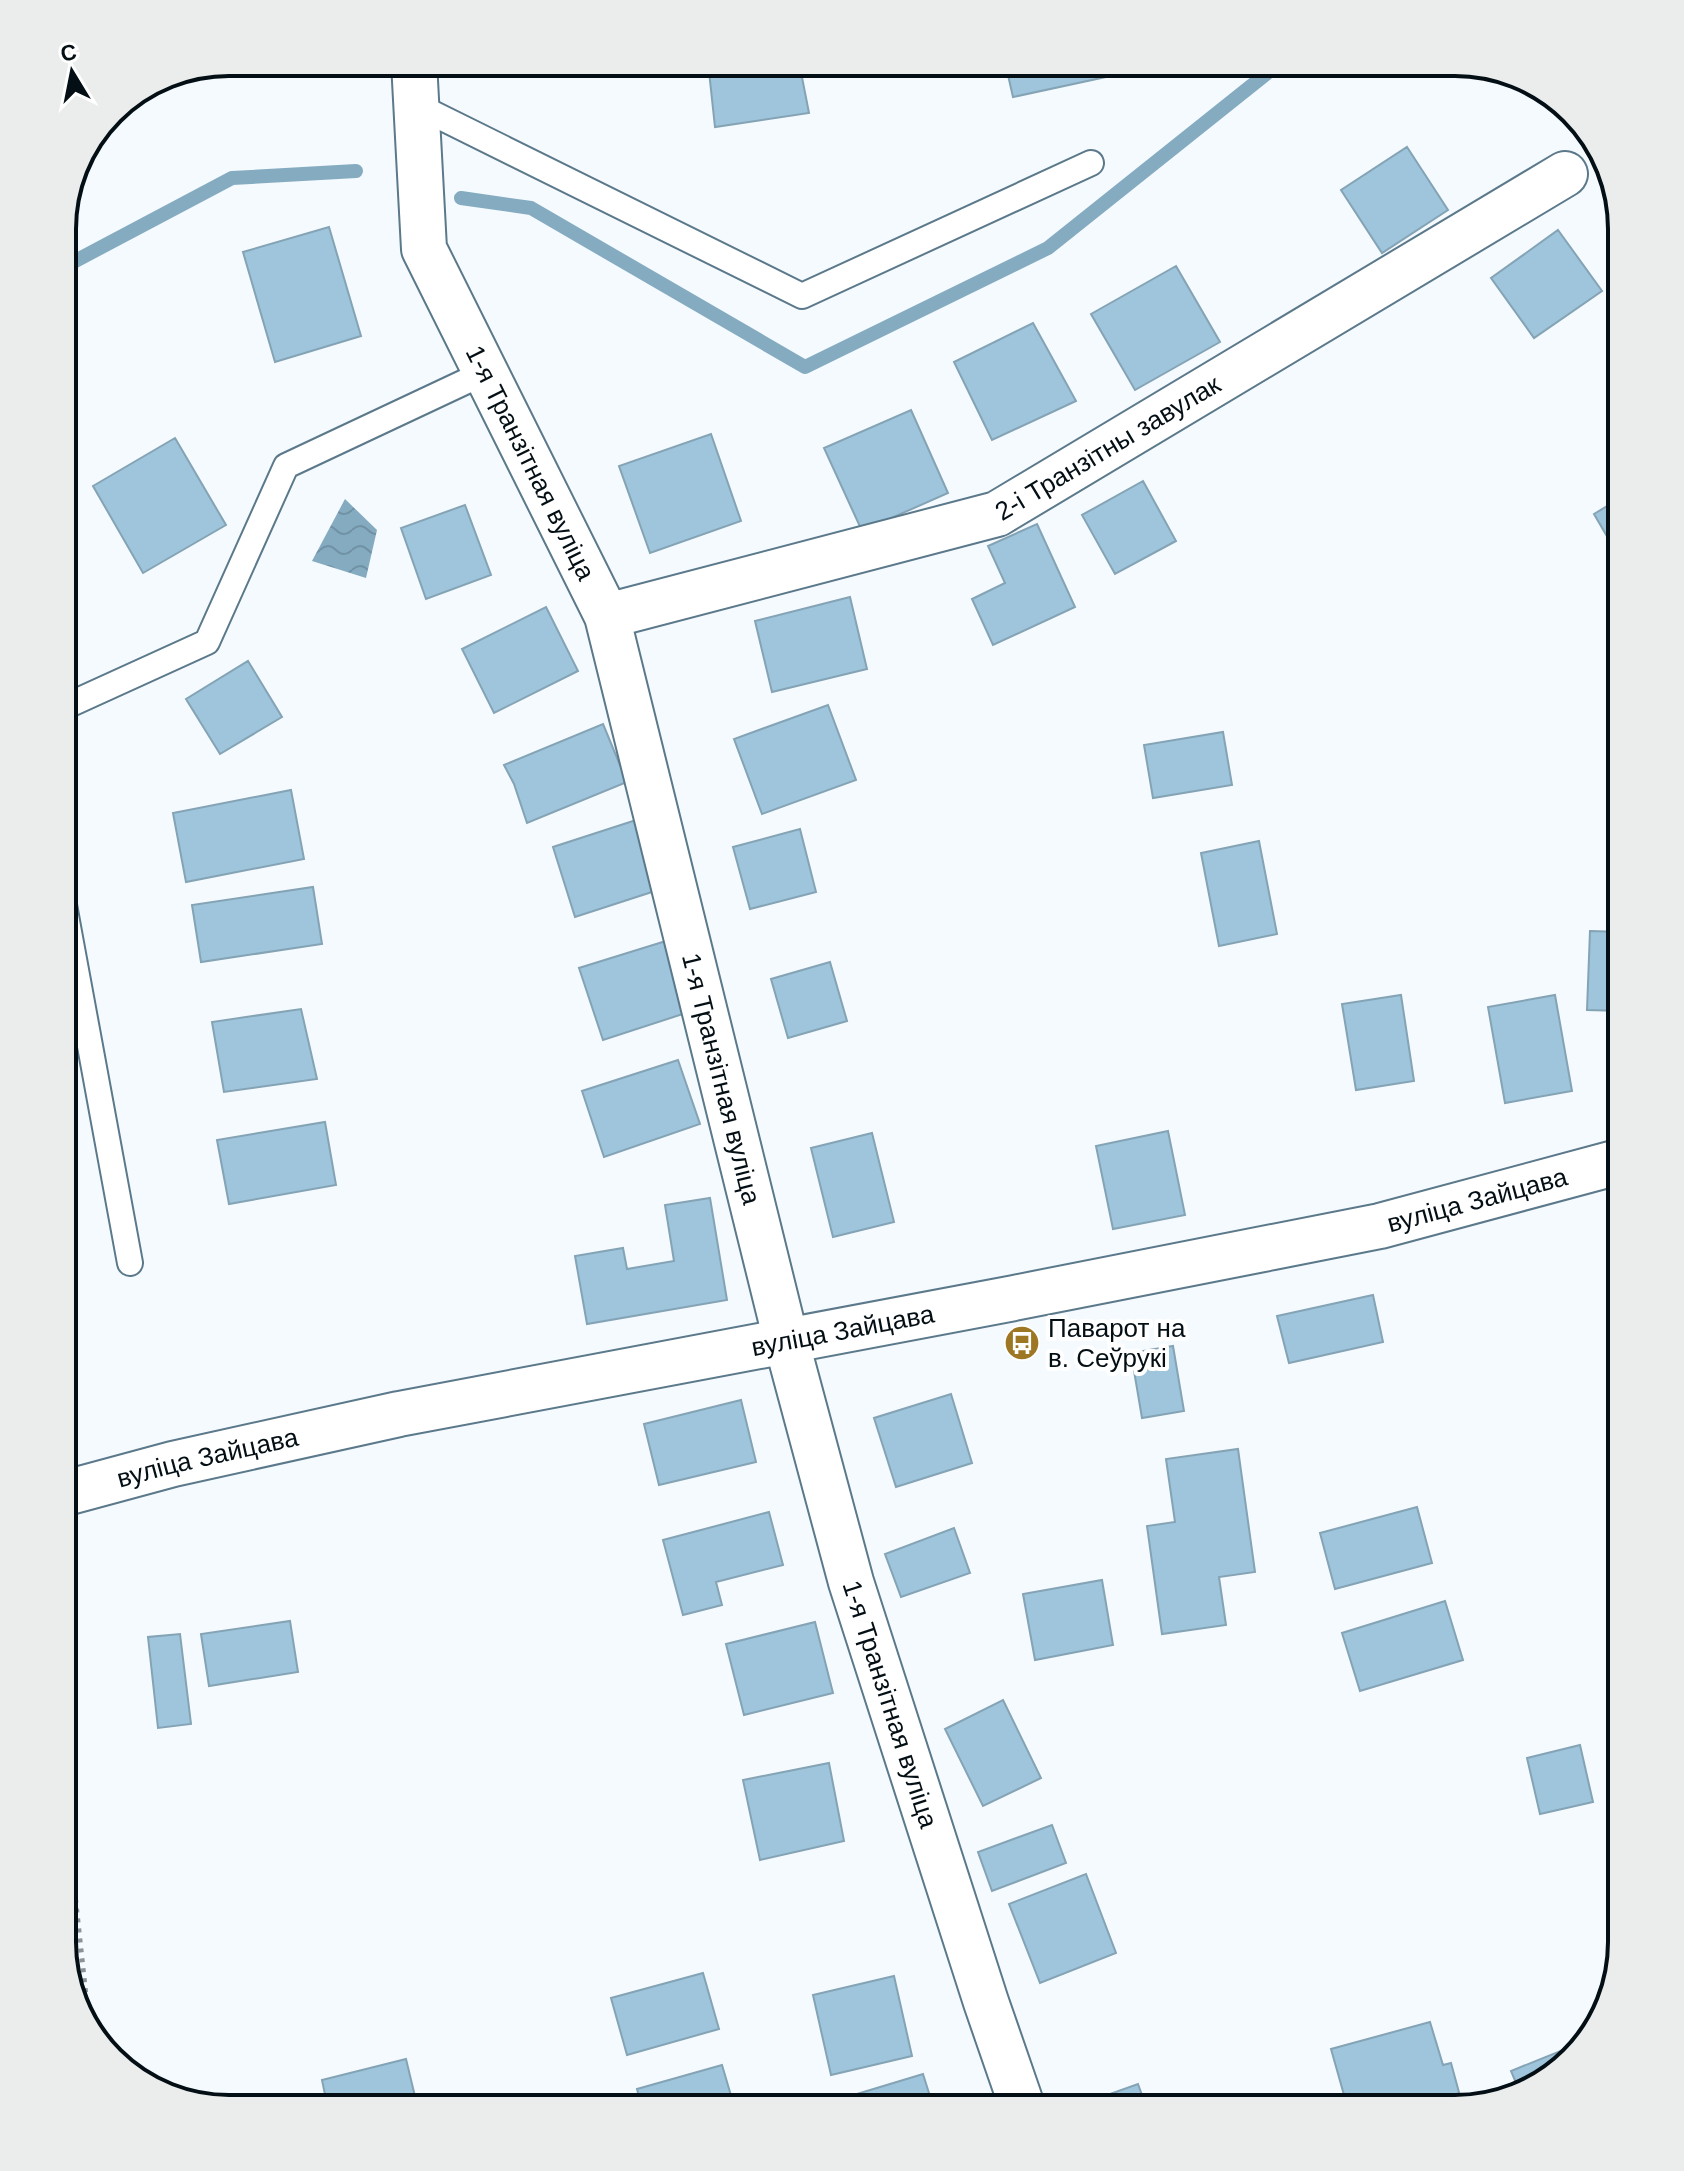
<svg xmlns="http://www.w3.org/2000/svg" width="1684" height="2171" viewBox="0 0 1684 2171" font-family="Helvetica,sans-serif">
	<defs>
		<pattern id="water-waves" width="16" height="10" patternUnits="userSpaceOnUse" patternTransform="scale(2)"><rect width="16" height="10" fill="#85abc1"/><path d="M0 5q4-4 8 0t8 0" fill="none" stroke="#7192a5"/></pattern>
	</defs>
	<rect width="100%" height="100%" fill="#f4fafe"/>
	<!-- water -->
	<path fill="url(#water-waves)" d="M345,499L377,530L366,578L312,561Z"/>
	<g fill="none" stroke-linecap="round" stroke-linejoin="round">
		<!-- stream -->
		<path stroke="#85abc1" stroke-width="14" d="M461,198L531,208L805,367L1048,248L1281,62
			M62,268L232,178L356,171"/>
	</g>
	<!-- building -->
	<path fill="#9ec5db" stroke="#84a3b5" stroke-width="2" d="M708,62H799L809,113L715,127Z
		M1005,62H1117L1120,74L1013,97Z
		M1407,147L1448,210L1382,253L1341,190Z
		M329,227L361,336L275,362L243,252Z
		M1558,230L1602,291L1534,338L1491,278Z
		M1176,266L1220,342L1135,390L1091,314Z
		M1033,323L1076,401L992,440L954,362Z
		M911,410L948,493L862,531L824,448Z
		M711,434L741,521L650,553L619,466Z
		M175,438L226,525L143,573L93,486Z
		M1143,481L1176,541L1115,574L1082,515Z
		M1622,497V562L1594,514Z
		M465,505L491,575L426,599L401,528Z
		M1037,524L1075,607L993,645L972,599L1005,583L988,546Z
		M850,597L867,669L772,692L755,621Z
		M546,607L578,671L494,713L462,649Z
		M248,661L282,717L220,754L186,699Z
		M828,705L856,780L762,814L734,739Z
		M603,724L627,782L527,823L514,784L504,765Z
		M1223,732L1232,785L1153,798L1144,745Z
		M291,790L304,859L186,882L173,813Z
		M636,820L658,890L575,917L553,847Z
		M800,829L816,892L750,909L733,847Z
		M1259,841L1277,934L1219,946L1201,853Z
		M313,887L322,944L201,962L192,905Z
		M1590,931L1622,932V1011L1587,1010Z
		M669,940L692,1011L603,1040L579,968Z
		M830,962L847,1021L788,1038L771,979Z
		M1401,995L1414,1081L1356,1090L1342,1004Z
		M1555,995L1572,1091L1505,1103L1488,1007Z
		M301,1009L317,1079L224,1092L212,1022Z
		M678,1060L700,1124L604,1157L582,1091Z
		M325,1122L336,1185L229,1204L217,1140Z
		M1168,1131L1185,1215L1113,1229L1096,1146Z
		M872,1133L894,1222L833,1237L811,1148Z
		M710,1198L727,1300L587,1324L575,1256L623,1248L627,1269L674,1261L665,1205Z
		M1373,1295L1383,1342L1289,1363L1277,1316Z
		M1173,1346L1184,1411L1142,1418L1131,1353Z
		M951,1394L972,1463L896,1487L874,1418Z
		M741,1400L756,1462L659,1485L644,1424Z
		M1238,1449L1255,1572L1219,1577L1226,1625L1162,1634L1147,1526L1175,1522L1166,1459Z
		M1417,1507L1432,1563L1335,1589L1320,1533Z
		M769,1512L783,1565L716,1582L722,1605L683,1615L663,1540Z
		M954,1528L970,1573L901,1597L885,1554Z
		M1102,1580L1113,1645L1035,1660L1023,1594Z
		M1445,1601L1463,1660L1360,1691L1342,1633Z
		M290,1621L298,1672L209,1686L201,1634Z
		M815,1622L833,1693L744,1715L726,1644Z
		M180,1634L191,1724L158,1728L148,1637Z
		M1003,1700L1041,1778L983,1806L945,1729Z
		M1580,1745L1593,1802L1540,1814L1527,1758Z
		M829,1763L844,1841L760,1860L743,1780Z
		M1052,1825L1066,1863L992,1891L978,1852Z
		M1086,1874L1116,1953L1040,1983L1009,1904Z
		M703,1973L719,2029L627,2055L611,1998Z
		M894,1976L912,2056L831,2075L813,1995Z
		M1430,2022L1443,2065L1451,2063L1460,2096L1413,2109H1371L1370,2104L1348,2109L1331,2049Z
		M1563,2050L1567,2060L1547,2081L1519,2090L1511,2071Z
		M406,2059L418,2109H328L322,2080Z
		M722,2065L735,2109H642L637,2089Z
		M923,2074L934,2109H861L857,2094Z
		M1138,2084L1147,2109H1077L1076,2106Z"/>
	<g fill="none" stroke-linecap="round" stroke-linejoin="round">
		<defs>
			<path id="service" d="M416,105L802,296L1091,163
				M62,708L207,642L286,466L486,372
				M62,894L130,1263"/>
			<g id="minor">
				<path id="s1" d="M414,62L424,249L607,616L786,1340L851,1582L986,2002L1023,2109"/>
				<path id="s2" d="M607,616L997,514L1565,174"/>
			</g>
			<g id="tertiary">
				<path id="s3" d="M62,1494L173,1464L399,1414L1014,1298L1380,1226L1622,1161"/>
			</g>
		</defs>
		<!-- service casing -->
		<use href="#service" stroke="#5b798a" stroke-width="28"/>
		<!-- minor casing -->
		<use href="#minor" stroke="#5b798a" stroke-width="48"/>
		<!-- tertiary casing -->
		<use href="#tertiary" stroke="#5b798a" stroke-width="48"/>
		<!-- path -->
		<path stroke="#8a9297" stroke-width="5" stroke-dasharray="4 6" stroke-linecap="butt" d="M65,1679L73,1876L90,2033"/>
		<!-- service -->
		<use href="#service" stroke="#fff" stroke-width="24"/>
		<!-- minor -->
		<use href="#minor" stroke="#fff" stroke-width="44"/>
		<!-- tertiary -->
		<use href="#tertiary" stroke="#fff" stroke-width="44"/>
	</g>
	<!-- icons -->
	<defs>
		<symbol id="bus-disc" viewBox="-11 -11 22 22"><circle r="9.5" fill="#9d7724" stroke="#fff"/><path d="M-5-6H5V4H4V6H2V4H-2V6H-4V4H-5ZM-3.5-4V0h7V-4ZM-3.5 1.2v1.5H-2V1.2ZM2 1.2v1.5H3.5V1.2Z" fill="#fff"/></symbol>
	</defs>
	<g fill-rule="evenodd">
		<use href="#bus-disc" x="1002" y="1323" width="40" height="40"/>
	</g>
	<g text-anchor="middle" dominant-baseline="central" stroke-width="8" stroke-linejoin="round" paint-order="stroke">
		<!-- street labels -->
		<g font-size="26" fill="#040f15" stroke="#fff">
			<text stroke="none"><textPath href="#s2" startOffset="532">2-і Транзітны завулак</textPath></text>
			<text stroke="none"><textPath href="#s1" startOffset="426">1-я Транзітная вуліца</textPath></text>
			<text stroke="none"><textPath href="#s1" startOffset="1074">1-я Транзітная вуліца</textPath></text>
			<text stroke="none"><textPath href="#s3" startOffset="1446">вуліца Зайцава</textPath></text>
			<text stroke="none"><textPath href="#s3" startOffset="798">вуліца Зайцава</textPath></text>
			<text stroke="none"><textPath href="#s3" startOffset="150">вуліца Зайцава</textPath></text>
			<text stroke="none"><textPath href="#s1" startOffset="1722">1-я Транзітная вуліца</textPath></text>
		</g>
		<!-- poi labels -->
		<g font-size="26" fill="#040f15" stroke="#fff" text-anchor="start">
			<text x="1048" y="1328">Паварот на<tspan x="1048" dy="30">в. Сеўрукі</tspan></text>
		</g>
	</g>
	<!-- crop -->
	<path d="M0 0H1684V2171H0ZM229 76H1455A153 153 0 0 1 1608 229V1942A153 153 0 0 1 1455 2095H229A153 153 0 0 1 76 1942V229A153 153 0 0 1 229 76Z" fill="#ebecec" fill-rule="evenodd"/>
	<path fill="none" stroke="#040f15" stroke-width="4" d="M229 76H1455A153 153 0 0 1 1608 229V1942A153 153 0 0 1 1455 2095H229A153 153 0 0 1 76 1942V229A153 153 0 0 1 229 76Z"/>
	<!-- north arrow -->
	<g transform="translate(72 72) rotate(350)" stroke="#ffffff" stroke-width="6" paint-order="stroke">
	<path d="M0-6L14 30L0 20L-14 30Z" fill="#040f15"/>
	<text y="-12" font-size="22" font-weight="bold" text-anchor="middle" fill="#040f15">С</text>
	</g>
</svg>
